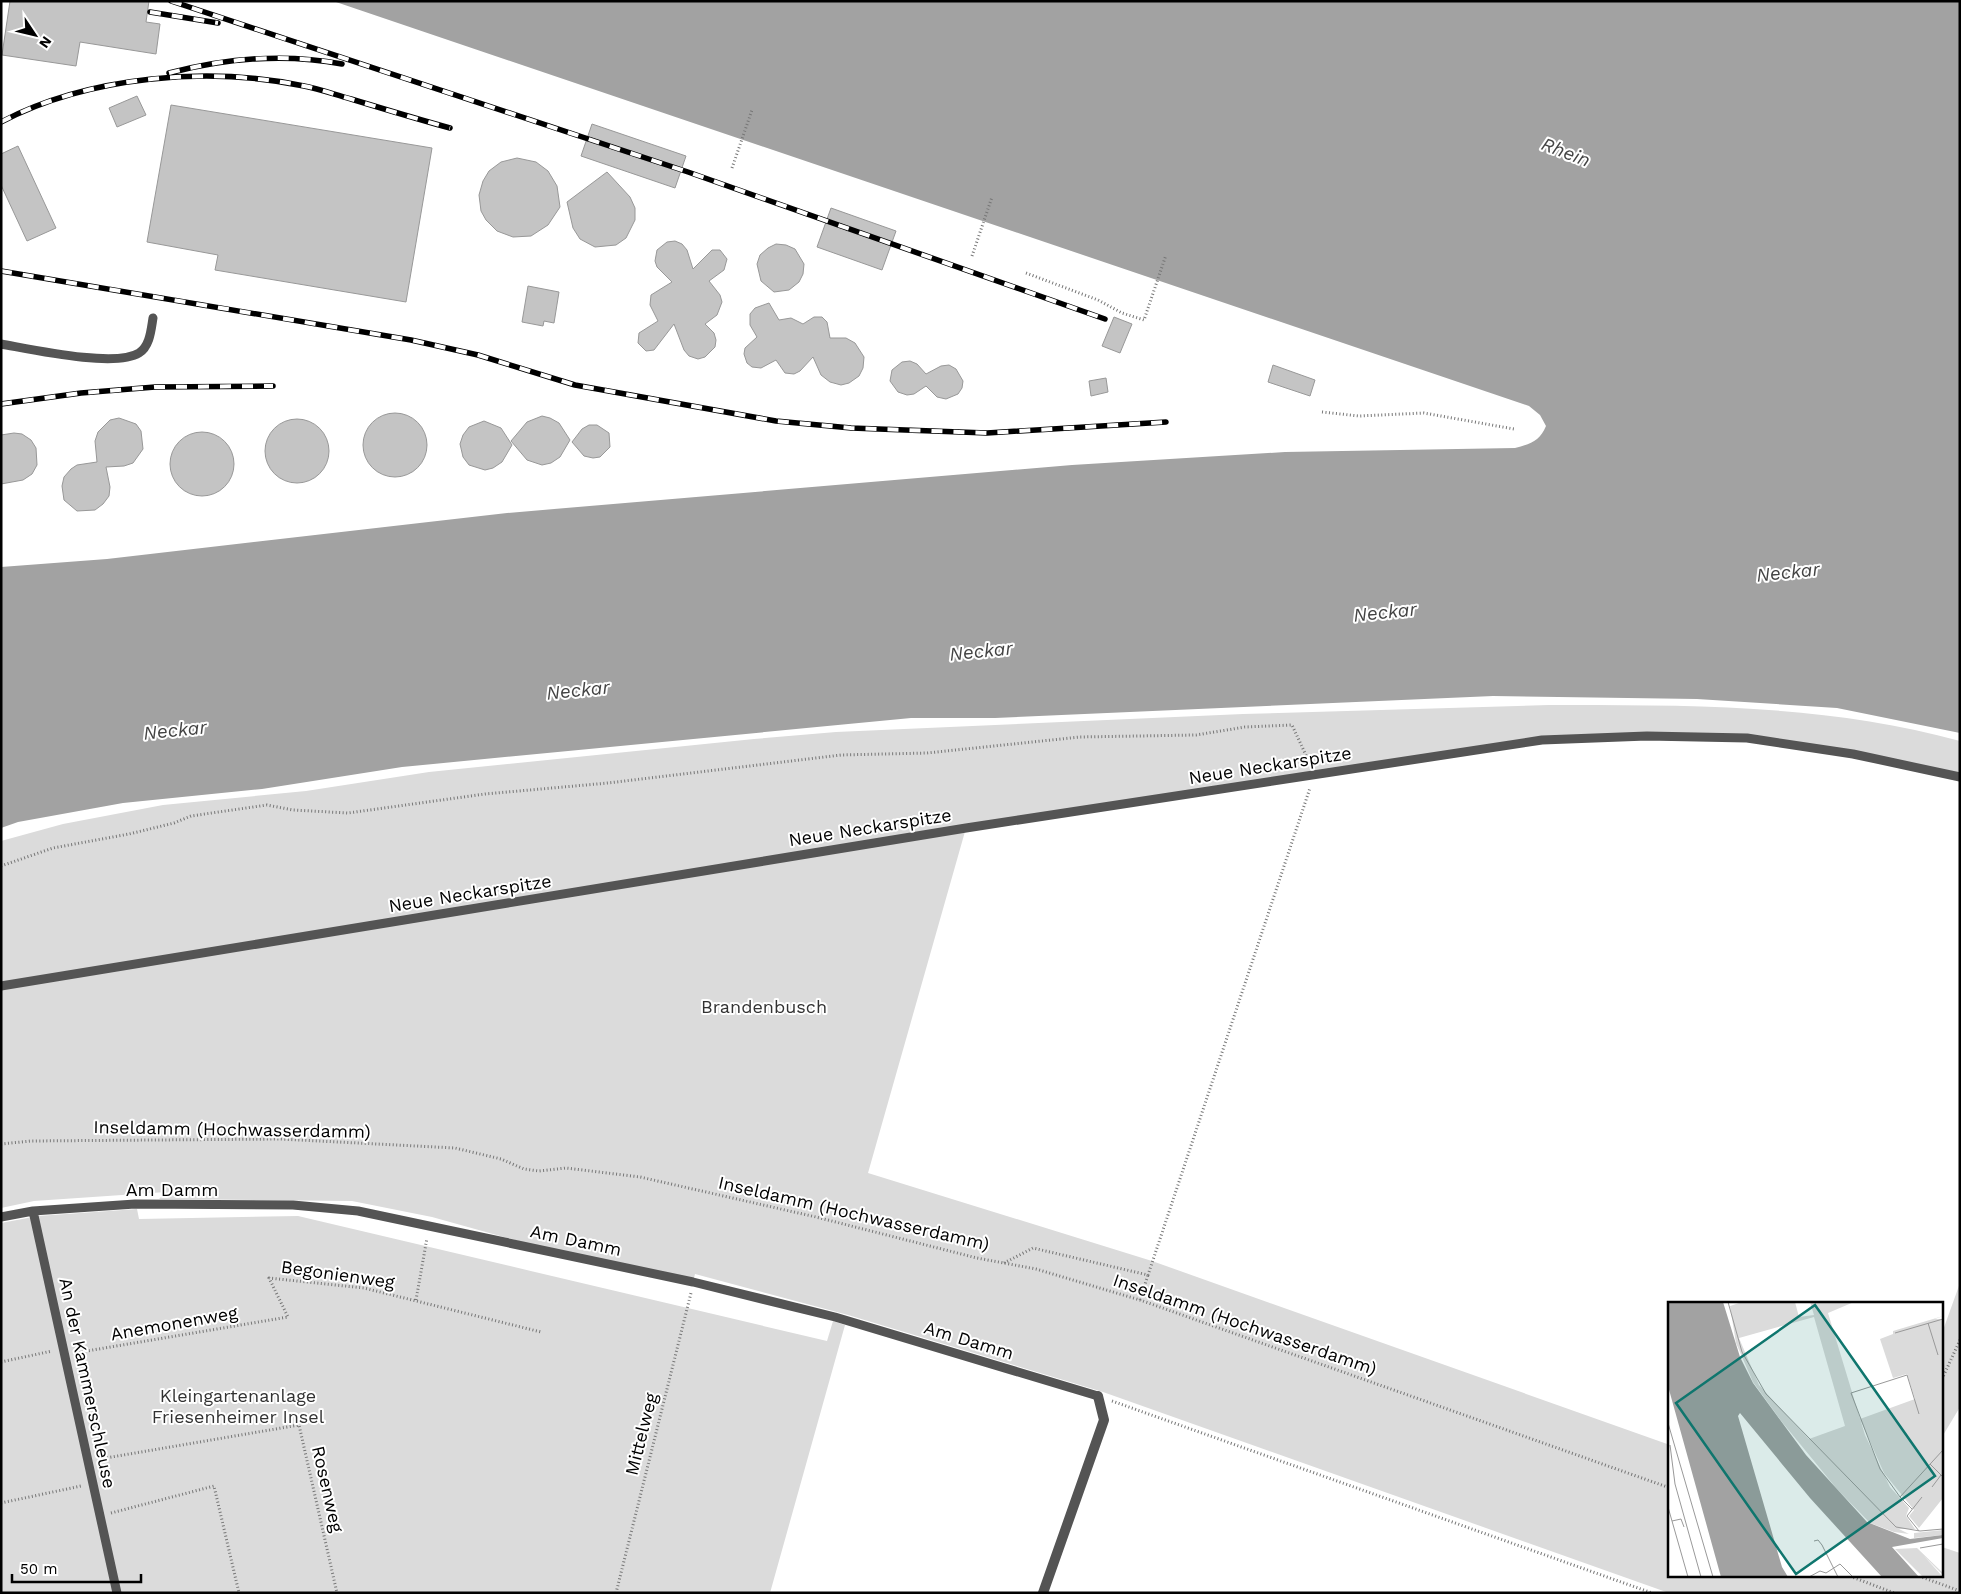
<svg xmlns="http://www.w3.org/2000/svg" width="1961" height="1594" viewBox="0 0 1961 1594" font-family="'Work Sans',sans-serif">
	<rect width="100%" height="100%" fill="#fff"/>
	<!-- green -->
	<path fill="#dbdbdb" d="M1549,705C1687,705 1826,704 1960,741V777L1747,738L1542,740L966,828L868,1173L1152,1261L1670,1445V1575H1942V1547L1960,1553V1593H1669L1103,1392L848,1315L695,1274L693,1282L569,1255L432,1217L352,1201L159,1199L166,1192L34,1201L1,1208V841L63,824L163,805L306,791L429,772L754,739L836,732L1243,714Z
		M137,1209L139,1219L298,1216L827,1341L833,1321L845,1325L770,1593H1V1223L38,1216Z
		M1960,1283V1407L1942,1437V1333Z"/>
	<!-- water -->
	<path fill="#a2a2a2" d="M333,1H1960V733L1837,708L1697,699L1493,696L995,718H911L402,767L262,789L123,803L18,822L1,828V567L107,559L507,513L1072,465L1285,452L1515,448C1530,444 1540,441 1546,426L1540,415L1529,406Z"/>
	<!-- building -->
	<path fill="#c4c4c4" stroke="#989898" d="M10,1H149L146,22L160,24L156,54L80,42L76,66L2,55Z
		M137,96L146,115L117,127L109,108Z
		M171,105L432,148L406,302L215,270L218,255L147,242Z
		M592,124L686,156L675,188L581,156Z
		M18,146L56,228L27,241L1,185V154Z
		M517,158L536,162L548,171L557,186L560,207L548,225L531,236L513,237L497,231L486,220L481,211L479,195L483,181L489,171L501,162Z
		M607,172L630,197L635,208V220L626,238L616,245L595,247L580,239L573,228L567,202Z
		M831,208L896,231L882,270L817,247Z
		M675,241L682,244L687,250L693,269L712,250H720L727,259L724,270L709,281L720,295L722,302L717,315L705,324L714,333L716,340L715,347L705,357L698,359L689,356L684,350L674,324L654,350L646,351L638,343L639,333L658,321L650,305L651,295L672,282L657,267L655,261L657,250L667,242Z
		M776,244L786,245L795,249L804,264L803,274L799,282L789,290L774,292L761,281L757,264L760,255L768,248Z
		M528,286L559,292L554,323L544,321L543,326L522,322Z
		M769,303L779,320L791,318L803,324L814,317H822L827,322L830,338H846L855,343L864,357L863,368L859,376L849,383L841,385L830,382L821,375L813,357L800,371L794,374L785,373L776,360L761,368L752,367L747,363L744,354L745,348L757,337L750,325V314L755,308Z
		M1114,317L1132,324L1120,353L1102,346Z
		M910,361L917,364L926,374L941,366L949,365L956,369L963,381L962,388L958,394L946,399L937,397L926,386L914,394L907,395L898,392L890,381L892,370L902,362Z
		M1273,365L1315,380L1310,396L1268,382Z
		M1106,378L1108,392L1091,396L1089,381Z
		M363 445a32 32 0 1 1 64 0a32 32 0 1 1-64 0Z
		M542,416L550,418L559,423L570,440L560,457L551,463L542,465L527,460L511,441L527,422Z
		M119,418L136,424L141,431L143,449L133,463L124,466L106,467L110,487L109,496L103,504L95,510L77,511L64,500L62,486L64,477L71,469L77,465L97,462L95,441L98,432L110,420Z
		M265 451a32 32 0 1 1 64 0a32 32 0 1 1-64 0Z
		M484,421L501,428L512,445L502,462L493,468L485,470L469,465L463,457L460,444L463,435L469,427Z
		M589,425H597L609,433L610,447L600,457L593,458L584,456L572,442L582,429Z
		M170 464a32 32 0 1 1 64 0a32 32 0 1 1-64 0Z
		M14,433L22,434L31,440L36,448L37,465L32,474L23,480L1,484V435Z"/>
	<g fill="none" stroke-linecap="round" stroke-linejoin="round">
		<!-- path -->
		<path stroke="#767676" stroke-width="3" stroke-dasharray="1 2.5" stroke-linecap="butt" d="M732,168L752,110
			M972,256L992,197
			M1026,273L1098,300L1122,313L1144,320L1166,255
			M1322,412L1359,416L1424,413L1514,429
			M1,866L53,848L129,834L174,823L191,816L267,805L293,810L348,813L485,794L608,783L841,755L927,753L1080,737L1196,735L1245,727L1292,725L1310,764
			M1,1144L31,1141L280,1139L455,1148L501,1159L524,1169L539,1171L566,1168L640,1177L816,1217L977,1258L1036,1269L1140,1300L1670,1488
			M1004,1263L1033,1248L1148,1275L1310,788
			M416,1300L427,1238
			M1140,1300L1148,1275
			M75,1353L288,1317L269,1278L364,1288L541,1332
			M1,1362L52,1351
			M1942,1379L1960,1340
			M1112,1401L1652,1593
			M100,1459L299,1425L337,1593
			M1,1503L81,1486
			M111,1513L214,1486L239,1593
			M1847,1575L1894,1593
			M1916,1575L1960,1591
			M616,1593L691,1293"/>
		<!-- lane -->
		<path stroke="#545454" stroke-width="9" d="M1,344C30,349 115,368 139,353C150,346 151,330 153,318
			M1,986L966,828L1542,740L1647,736L1747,738L1853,754L1960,777
			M33,1211L135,1204L293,1205L358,1211L693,1282L835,1317L1098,1396
			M1,1217L33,1211L117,1593"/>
		<!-- street -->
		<path stroke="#545454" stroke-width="10" d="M1043,1593L1104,1420L1098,1396"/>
		<defs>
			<path id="rail" d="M171,1L688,172L1105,319
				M150,12L218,23
				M169,73C227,58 284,53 342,64
				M1,122C89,76 208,66 304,86C320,89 336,95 351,99C384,109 417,119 450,128
				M1,271L411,340L478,355L575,385L776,421L851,428L987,433L1166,422
				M1,404L81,393L155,387L273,386"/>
		</defs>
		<!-- rail casing -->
		<use href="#rail" stroke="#000" stroke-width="5.5"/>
		<!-- rail -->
		<use href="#rail" stroke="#fff" stroke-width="4" stroke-dasharray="11" stroke-linecap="butt"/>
	</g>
	<g text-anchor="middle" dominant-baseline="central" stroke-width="4" stroke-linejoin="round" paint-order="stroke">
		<!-- street labels -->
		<g font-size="18" fill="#000" stroke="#fff">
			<text transform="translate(1270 765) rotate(-9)">Neue Neckarspitze</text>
			<text transform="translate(870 827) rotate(-9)">Neue Neckarspitze</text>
			<text transform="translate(470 893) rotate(-9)">Neue Neckarspitze</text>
			<text transform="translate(232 1129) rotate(1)">Inseldamm (Hochwasserdamm)</text>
			<text x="172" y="1189">Am Damm</text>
			<text transform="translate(854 1213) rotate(13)">Inseldamm (Hochwasserdamm)</text>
			<text transform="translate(576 1240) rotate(12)">Am Damm</text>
			<text transform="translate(338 1274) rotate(8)">Begonienweg</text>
			<text transform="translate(174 1323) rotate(-10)">Anemonenweg</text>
			<text transform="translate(1245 1324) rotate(19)">Inseldamm (Hochwasserdamm)</text>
			<text transform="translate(969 1340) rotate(17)">Am Damm</text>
			<text transform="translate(88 1383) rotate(78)">An der Kammerschleuse</text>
			<text transform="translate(641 1434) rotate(-76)">Mittelweg</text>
			<text transform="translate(328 1489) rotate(77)">Rosenweg</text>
		</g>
		<!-- park labels -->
		<g font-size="18" fill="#323232" stroke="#fff">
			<text x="764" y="1006">Brandenbusch</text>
			<text x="238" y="1395">Kleingartenanlage<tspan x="238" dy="21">Friesenheimer Insel</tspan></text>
		</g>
		<!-- water labels -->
		<g font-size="19" font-style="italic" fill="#434343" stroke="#fff">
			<text transform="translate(1566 152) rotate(21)">Rhein</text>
			<text transform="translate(1788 572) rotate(-6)">Neckar</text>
			<text transform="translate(1385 612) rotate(-6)">Neckar</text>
			<text transform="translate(981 651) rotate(-6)">Neckar</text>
			<text transform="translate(578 690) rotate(-6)">Neckar</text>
			<text transform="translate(175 730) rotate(-6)">Neckar</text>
		</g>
	</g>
	<!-- overview -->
	<g transform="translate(1668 1302)">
		<rect width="275" height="275" fill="#fff"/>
		<path d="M74,0H127L131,15L146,13L142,0H186L160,11L197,133L222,185L241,206L238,214L247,227H231L241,232L226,230L202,221L169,187L114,120L85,80L68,41L62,4ZM146,15L177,124L141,137L91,83L71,36ZM275,14L267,17H275V196L251,226L241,214L246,208L216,171L192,117L247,97L239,72L225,76L212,37L225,32V29ZM275,228V233L246,236V231ZM249,246L275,271V273L256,254L275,275H255L227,247Z" fill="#dbdbdb" fill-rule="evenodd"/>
		<path d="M0,0H55L72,55L85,81L138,153L199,220L242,237L275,233V236L224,245L251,275H214L142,196L72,111L70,114L114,265L120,275H53L0,84Z" fill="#a2a2a2"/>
		<path fill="none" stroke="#999" stroke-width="1" d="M60,0L74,50L98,92L228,225L252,229L275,227M260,21L270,53M227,31L275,17M0,121L45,275M2,143L7,182L33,275M262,162L275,175M264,185L273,173M232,195L212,167L183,91L239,73L251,112M0,205L20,275M244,207L232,195L275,148M4,219L13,217L16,225M251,229L239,214L254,195M146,239L150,238L154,243L170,275M252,246L275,242M158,271L172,262L185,275M141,275L152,269L158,271"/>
		<path fill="#0f766e" fill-opacity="0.15" stroke="#0f766e" stroke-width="2.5" d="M147,3L267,174L128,272L8,101Z"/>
		<rect width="275" height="275" fill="none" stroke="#000" stroke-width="2.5"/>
	</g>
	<!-- border -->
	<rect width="1961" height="1594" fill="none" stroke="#000000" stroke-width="5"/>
	<!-- north arrow -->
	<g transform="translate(35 35) rotate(125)" stroke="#ffffff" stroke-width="4" paint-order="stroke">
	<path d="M0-4L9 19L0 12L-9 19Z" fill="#000000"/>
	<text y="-8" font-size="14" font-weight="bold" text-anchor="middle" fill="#000000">N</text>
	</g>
	<!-- scale -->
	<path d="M12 1574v8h129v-8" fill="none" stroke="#000000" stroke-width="2.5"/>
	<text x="20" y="1574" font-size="15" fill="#000000" stroke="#ffffff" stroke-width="4" paint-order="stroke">50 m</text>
</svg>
